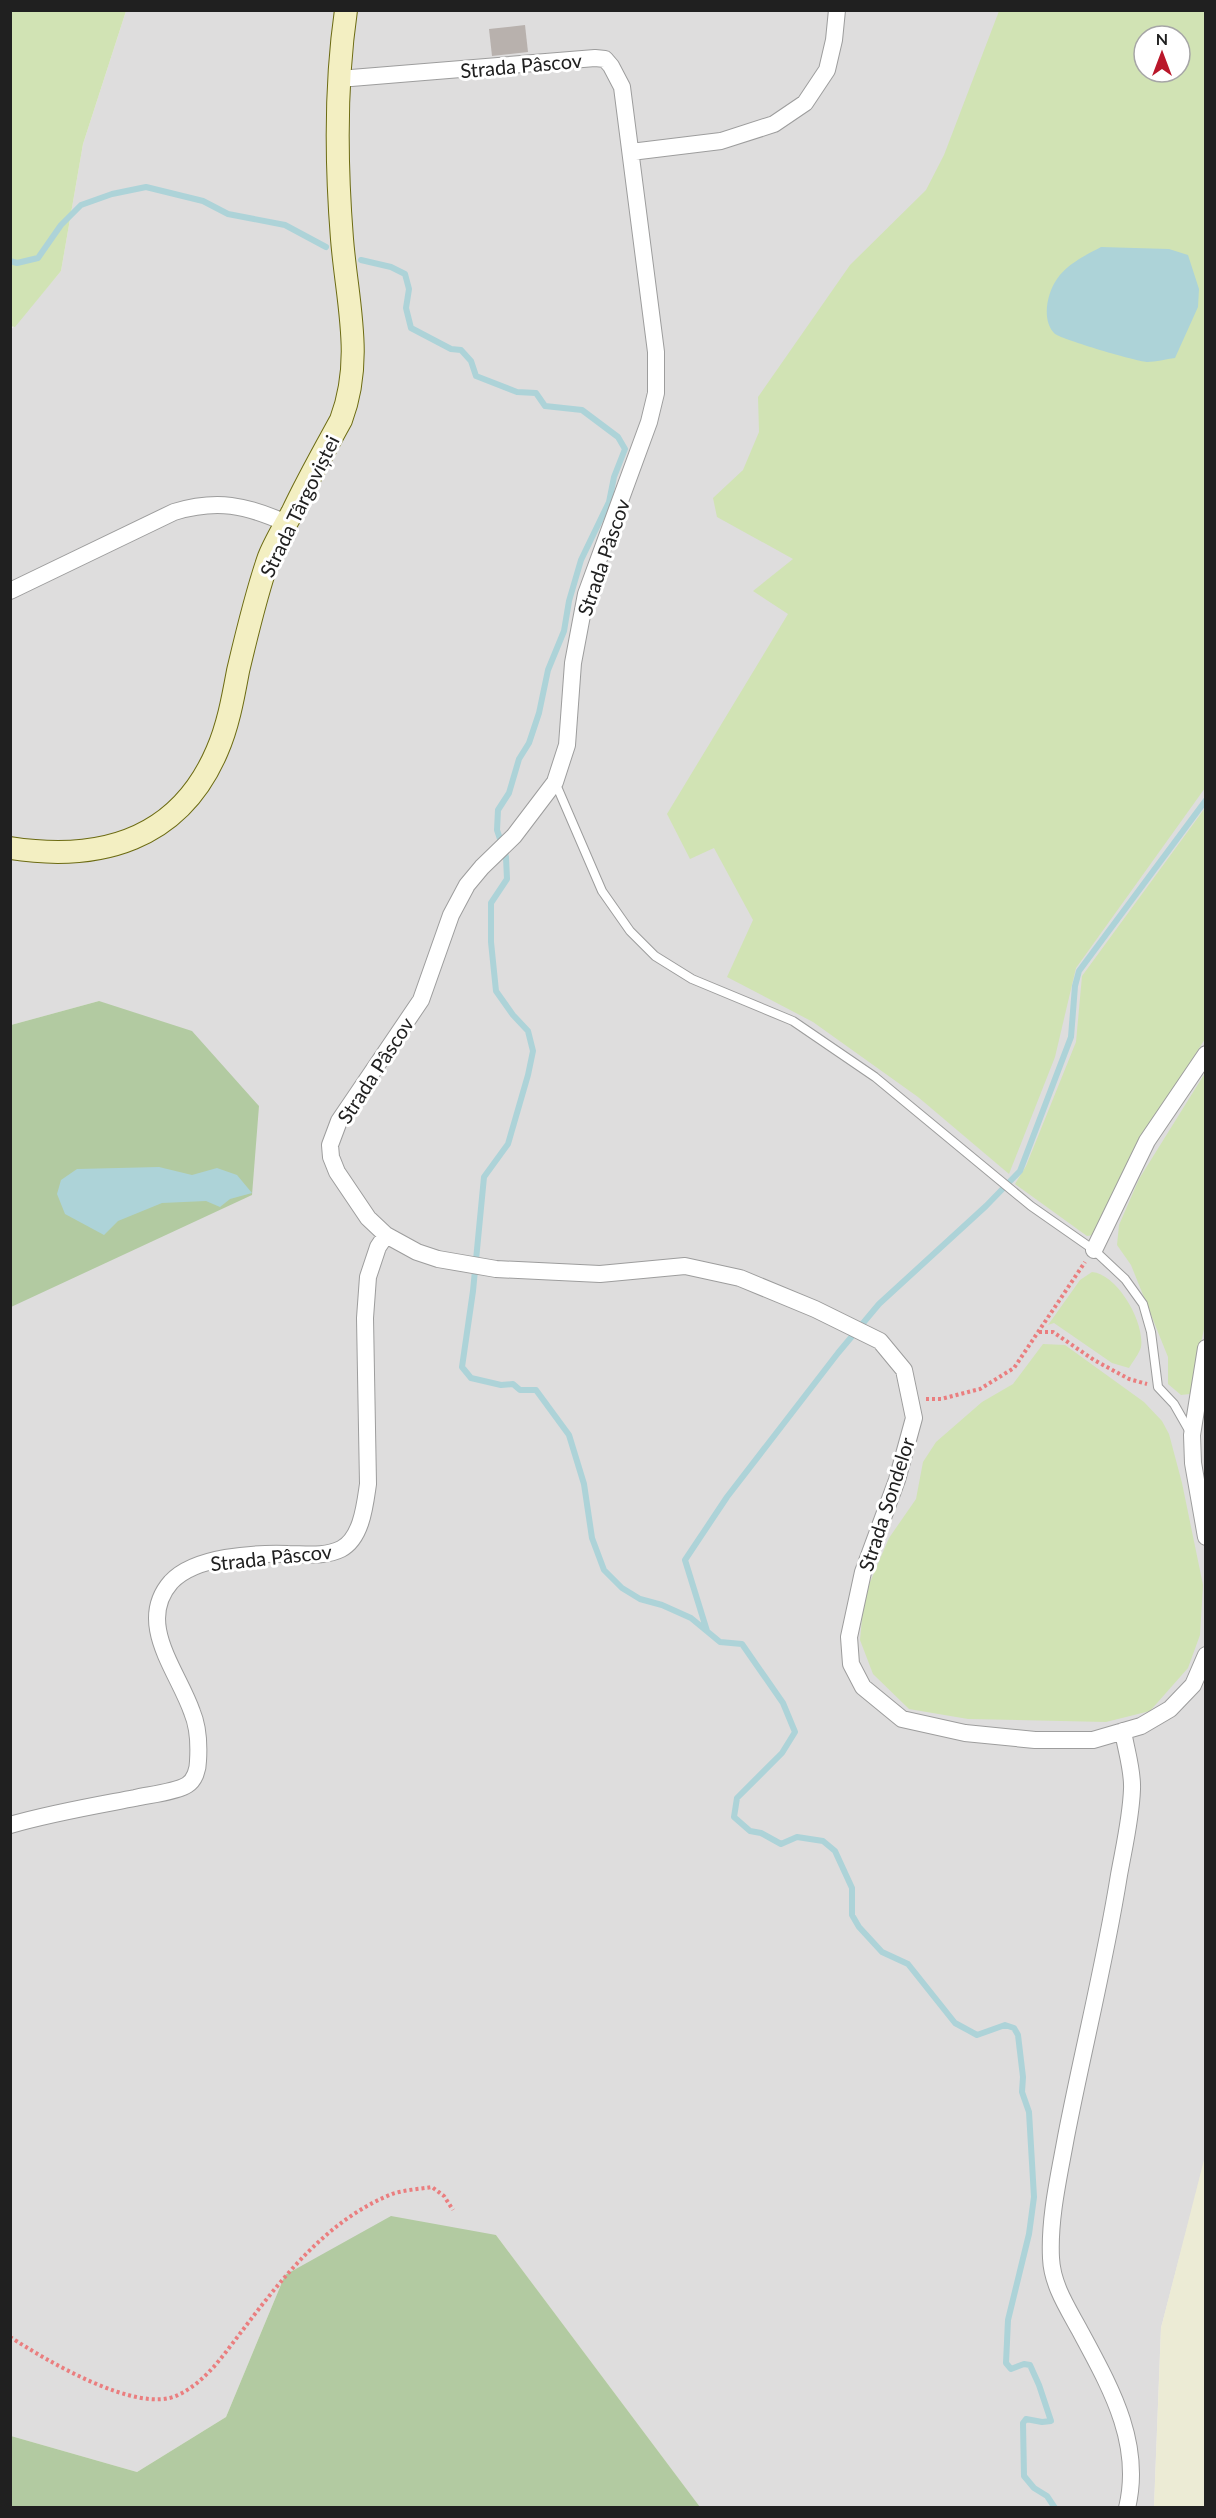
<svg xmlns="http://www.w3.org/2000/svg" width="1216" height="2518" viewBox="0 0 1216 2518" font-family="Lato,sans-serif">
	<rect width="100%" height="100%" fill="#efece8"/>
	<!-- residential -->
	<path fill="#dedddd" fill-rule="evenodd" d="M126,11H1205L1206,2156L1161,2328L1154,2507H700L496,2235L285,2275L226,2417L137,2472L11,2436V1307L15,1303L99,1001L11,1025V330L61,271L83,144ZM1144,36H1180V72H1144Z"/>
	<!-- farmland -->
	<path fill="#ecebd5" d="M1205,2156V2507H1154L1161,2328Z"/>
	<!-- grass -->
	<path fill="#d1e3b4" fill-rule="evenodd" d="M10,11H126L83,144L61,271L15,327L10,326Z
		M999,11H1205V788L1076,968L1055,1057L1009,1174L918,1097L813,1022L727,977L753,920L714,848L690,859L667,814L788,614L753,591L793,559L717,517L713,498L743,470L759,432L758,397L850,265L926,190L944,155ZM1144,36H1180V72H1144Z
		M1205,808V1039L1131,1154L1094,1235L1087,1236L1015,1184L1026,1166L1076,1042L1082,976Z
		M1205,1073L1206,1320L1190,1394L1181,1395L1168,1384V1357L1131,1265L1117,1245L1119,1225L1139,1179Z
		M1092,1272C1117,1274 1145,1322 1141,1347C1139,1354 1133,1361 1129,1368L1112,1363L1054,1323L1048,1325L1080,1280Z
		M1043,1344L1065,1345L1144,1402L1162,1421L1169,1434L1182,1483L1203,1585L1200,1635L1188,1668L1150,1711L1106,1722L968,1719L909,1709L873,1674L860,1640L864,1596L889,1538L916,1499L923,1462L936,1442L982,1402L1013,1384Z"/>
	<!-- forest -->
	<path fill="#b2caa1" d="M99,1001L192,1031L259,1106L252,1195L11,1307V1025Z
		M391,2216L496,2235L700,2507H11V2436L137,2472L226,2417L285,2275Z"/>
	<!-- water -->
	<path fill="#add3d8" d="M1101,247L1169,249L1188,255L1199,289L1198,307L1175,358C1166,359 1156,362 1147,362C1135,361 1064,340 1055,334C1041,321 1047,293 1057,279C1067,264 1086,255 1101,247Z
		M159,1167L192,1175L217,1168L237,1175L252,1193L230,1199L220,1207L206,1201L162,1203L118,1221L104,1235L65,1214L57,1194L61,1180L77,1169Z"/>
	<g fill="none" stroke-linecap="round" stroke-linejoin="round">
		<!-- stream -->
		<path stroke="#add3d8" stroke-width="6" d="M361,260L391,267L405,274L409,289L406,308L411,328L451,349L461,350L471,361L476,376L517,392L536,393L545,406L582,410L618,437L625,449L614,477L609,502L581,560L569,601L564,631L548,670L539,713L529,743L519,759L509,793L498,810L497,830L506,857L507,879L491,903V942L496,991L513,1015L528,1031L533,1051L528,1075L508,1144L484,1177L473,1291L462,1367L471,1378L501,1385L513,1384L520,1390H536L569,1435L584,1484L592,1538L604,1570L622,1588L640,1599L662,1605L691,1618L720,1642L742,1644L783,1703L795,1732L782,1753L737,1798L734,1817L750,1831L761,1833L781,1844L797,1837L823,1841L835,1851L852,1888V1915L859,1927L882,1952L908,1964L955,2023L977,2035L1005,2025L1014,2028L1018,2035L1023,2077L1022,2092L1029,2112L1034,2197L1029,2234L1008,2320L1006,2363L1011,2369L1024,2364L1030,2365L1039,2385L1051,2421L1042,2422L1026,2419L1023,2423L1024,2476L1034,2488L1047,2496L1055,2508
			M10,261L17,263L38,258L61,225L81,205L112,194L146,187L203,201L228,214L285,225L326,247
			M707,1631L685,1560L727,1497L838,1353L879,1304L986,1206L1020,1171L1071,1037L1075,986L1079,971L1206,800"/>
	</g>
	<!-- building -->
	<path fill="#b8b1ad" d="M525,25L528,52L492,56L489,29Z"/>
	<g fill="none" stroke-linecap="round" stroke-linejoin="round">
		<defs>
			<path id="lane" d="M555,782L602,891L630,931L655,956L692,979L793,1021L875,1077L1031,1206L1094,1250L1125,1279L1143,1304L1151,1332L1158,1387L1174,1404L1190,1432"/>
			<path id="street" d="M339,79L595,58L605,59L611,66L622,87L656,352V393L649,422L586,594L573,663L567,745L555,782L514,836L482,867L467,885L451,915L421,1000L339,1121L330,1145L331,1157L337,1172L368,1218L386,1235L417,1252L438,1259L496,1269L600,1274L685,1266L740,1278L815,1309L880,1341L904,1370L914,1418L897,1480L863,1572L849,1637L851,1664L863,1687L902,1719L965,1733L1035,1740H1093L1141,1726L1170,1709L1193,1685L1206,1655
				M631,152L721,141L774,124L805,103L827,70L834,40L837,10
				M10,591L174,512C217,499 246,505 286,523
				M1094,1250L1147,1141L1206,1054
				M1206,1348L1192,1435L1193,1463L1206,1537
				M1123,1731C1126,1750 1133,1771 1132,1789C1131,1818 1124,1847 1119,1875C1105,1963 1083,2049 1066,2137C1059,2176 1049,2218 1051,2258C1052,2284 1067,2307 1079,2329C1109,2385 1143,2442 1127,2508
				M10,1825C51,1813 93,1806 135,1798C148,1795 176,1792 187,1785C195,1780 198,1769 198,1761C199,1745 198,1726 192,1712C178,1671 135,1623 171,1582C195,1556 254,1553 288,1554C305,1554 325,1557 341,1549C362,1538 365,1504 368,1484L365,1318L368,1277L378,1247L386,1235"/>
			<path id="secondary" d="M10,848C100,862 179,840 217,751C228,726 233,698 238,671C247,633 256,594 269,557C275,542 284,527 292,513C307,481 324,451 341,420C364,359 347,302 342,239C336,163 335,86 346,10"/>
		</defs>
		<!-- lane casing -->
		<use href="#lane" stroke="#9d9d9d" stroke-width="10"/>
		<!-- street casing -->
		<use href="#street" stroke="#9d9d9d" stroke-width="18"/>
		<!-- secondary casing -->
		<use href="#secondary" stroke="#6c6b12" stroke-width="24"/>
		<!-- path -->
		<path stroke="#ea7e7f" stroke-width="4" stroke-dasharray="3 3" stroke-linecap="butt" d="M1039,1332H1053L1094,1360L1129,1379L1147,1384
			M926,1399H941L980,1389L1014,1368L1085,1262
			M10,2337C46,2360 137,2415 178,2395C206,2382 224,2354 242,2331C283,2277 327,2220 392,2194C404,2190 419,2189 432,2187L444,2196L453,2210"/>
		<!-- lane -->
		<use href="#lane" stroke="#fff" stroke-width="8"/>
		<!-- street -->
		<use href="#street" stroke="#fff" stroke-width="16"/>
		<!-- secondary -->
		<use href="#secondary" stroke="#f3efc2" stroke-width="22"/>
	</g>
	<g text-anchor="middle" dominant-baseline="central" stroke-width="6" stroke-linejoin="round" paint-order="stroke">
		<!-- street labels -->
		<g font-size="20" fill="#202020" stroke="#fff">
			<text transform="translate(521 65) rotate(-5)">Strada Pâscov</text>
			<text transform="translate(299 506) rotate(-64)">Strada Târgoviștei</text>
			<text transform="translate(603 557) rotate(-71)">Strada Pâscov</text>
			<text transform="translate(375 1070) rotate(-57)">Strada Pâscov</text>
			<text transform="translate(886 1504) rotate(-72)">Strada Sondelor</text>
			<text transform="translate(271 1557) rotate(-6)">Strada Pâscov</text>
		</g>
	</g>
	<!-- border -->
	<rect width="1216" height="2518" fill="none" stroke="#202020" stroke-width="24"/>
	<!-- north arrow -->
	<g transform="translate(1162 54)"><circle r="28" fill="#ffffff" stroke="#a6a6a6" stroke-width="1.5"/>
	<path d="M0-4.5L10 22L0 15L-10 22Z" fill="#b9172a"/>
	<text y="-9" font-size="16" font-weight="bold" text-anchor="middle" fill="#202020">N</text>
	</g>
</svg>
